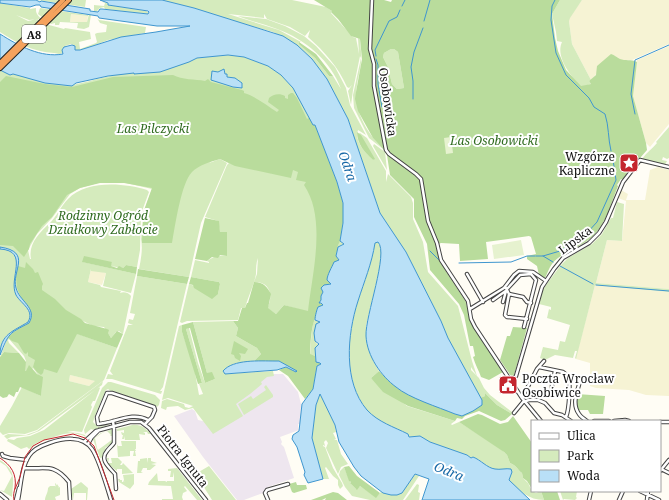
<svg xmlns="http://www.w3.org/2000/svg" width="669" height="500" viewBox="0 0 669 500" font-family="'Noto Serif',serif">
	<rect width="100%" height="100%" fill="#fffdf5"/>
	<!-- industrial -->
	<path fill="#eee6ef" d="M267,374H283L298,392L301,404L300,424H298V429L299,430L280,437L282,442L281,444L284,447L294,478L268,487L263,493L244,500H237L203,457L174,416L192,409L195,411L198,420L207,422Z"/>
	<!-- farmland -->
	<path fill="#f6f3d4" d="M582,0H669V44L632,60H621L613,55L591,80L572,44L569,21V18Z
		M71,14L88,16L87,22H70Z
		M669,46V124L650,147L646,143L633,96L637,60Z
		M658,167L669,170V289L596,283L607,240L622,241L626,201L618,198L621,190L628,194L626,200H645L650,170Z
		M91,269L106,273L102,285L88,282Z
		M595,285L669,292V396L646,395L629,390L596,388L590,386V363L576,359V357Z
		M70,375L96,381L89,386L69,381Z"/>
	<!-- green -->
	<path fill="#d5ebbd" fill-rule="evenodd" d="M37,0H86L85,7Z
		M162,0H292L326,7L332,11L331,13L353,37L356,38L359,54L358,38L360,39C360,46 362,54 361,60C361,68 358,77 357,85C353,110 366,132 383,149L369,138L354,108L353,95L361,58L360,56L353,90L351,105L348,91L352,85L349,88L347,87C338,67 325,52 308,37L310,30L305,36L290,27L267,19L264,14V18L228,14L279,30L301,42H299L315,58L329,76H333L341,89C331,61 305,39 277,29C264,24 250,21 238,16L266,19L285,26L304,36L316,46L335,67L346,88L350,105L366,135L358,130C354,141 365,153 373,160L374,159L359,133H360L367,138L386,171V182L388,174L411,197L413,203V219L423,242L428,272L458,306L472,361L477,376L471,367V370L479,378L484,388L490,395L512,412V414L497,405L485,393V396L480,398L448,338L441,321L406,252L380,213L348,119L327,79L312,59L297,45L273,32L234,21L194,8Z
		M560,0H582L570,18L569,21L572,44L591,80L589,81L591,84L581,87C571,76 555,57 562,42L557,41L556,32L552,14Z
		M100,1L107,3L108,5L146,11L149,13L148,14L105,9L104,7L100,8L97,11H94V5L104,6L105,3Z
		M0,3L30,8V9L36,8C35,16 42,19 48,23L39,19L29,20L16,15L28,21L37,19L49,25L64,29L65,28L90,32L91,39L79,42L80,49L96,43L97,42L95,34L97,33L106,32L107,25L100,23L97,18L99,20L146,27L145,33L108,40L88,48L75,51V46L71,44L65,46L64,54L62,53C58,55 58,53 54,53C33,52 17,43 0,32Z
		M40,8L88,15V16L71,14L70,22H87L89,14L91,15L89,27L84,29L77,28L78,23L60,22L59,25H55V23L51,24L38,14Z
		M391,49H394L398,52L404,88L397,89L392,84L388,67L383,57L384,53Z
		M228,55L244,57L268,66L281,75L293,88L316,126L341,242L344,244L341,245L308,312L284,305L276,314L267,308C274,296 270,281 254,282L257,274L258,258C256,263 256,268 256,274C254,285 248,297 245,308H241L238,320L187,321L182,323L180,322L189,284L218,294L220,284L219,282C209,280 200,279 191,277L195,260L209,263V262L207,261C214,256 218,255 227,256L220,232L218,221L205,217L227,165L229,163L275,174L218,157L209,163L220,159L227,163L201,223L189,277L139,269C141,259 143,249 141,239L145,208L152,189L126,183H98L80,188L70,194L52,218L37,234L28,250L30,259H31C28,244 39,233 50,223C57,216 61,206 68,199C86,180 124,183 147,190L149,192L141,214L140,250L137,267L126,265L123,268L110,266L112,262H83L136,274L131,293L103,286L106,273L91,271V269L88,282L100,285L101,287L121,291L120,293C124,291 129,293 131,296L123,334L119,331L116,332L111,338L104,327L93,326L81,320L78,334L117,348L104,380L37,430L25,434L9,433L3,435L0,432V426L12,406L22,387L41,396L42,380L33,368L21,382L26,361L24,356L9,339L8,340L9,343L19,353L4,352L0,357L8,337L6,336L0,351V69L13,74L70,85C82,84 94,79 106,77C146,68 187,57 228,55ZM70,375L95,381L89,386L69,381Z
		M669,127V158L667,159L663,157L662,160L667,161L665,165L642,159C646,153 652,149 657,143L656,142Z
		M374,144L385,152L387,170L373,146Z
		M617,202L624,204L622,241L607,240L596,283L669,289V292L595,285L576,359L575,358L577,351H575L573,358L555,355L545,360L540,358L543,347L558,350L560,341L565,342L570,325L547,318L549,309L551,310V307L539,304L543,289L561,265L568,258L592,244L602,234L611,218H613Z
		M378,242L381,247L382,258L366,326C366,344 370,356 379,371L371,378L407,406L455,421L451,424L452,425L459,422L500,448L507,455L510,463C518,466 517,470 522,473L523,478L528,483L532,491L536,493L541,491L544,500C529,500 519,491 509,480L511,474L490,468L479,460L473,457L471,458L467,455L430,442L420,436L409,437L408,434C394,427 377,422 367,410C343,381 347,334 358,301C364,282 372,263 375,243Z
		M137,276L187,284L163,387L160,391H162L163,389L161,394L112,379H106L108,374L113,375L110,371L128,325H133L128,323L129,319L133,320L135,314L130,313Z
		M314,320L320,322L316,343L319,345L316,347L315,356L310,355C311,343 311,331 314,320Z
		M233,321L238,328L236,336L257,348L261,354L254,361L233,364L225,374L273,371L274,376L267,377L261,382L262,384L250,394L236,404L243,416L213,434L193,408L185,410L178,406L167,407L166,410L161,408L162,401L167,399L184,404L185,407L189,408L193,406L168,398L162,400L179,326L182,325V332L194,367L199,395L203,394L199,384L202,383L186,329L189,328L198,363L205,383L215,379L207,373L193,322Z
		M103,381L102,385L39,431L29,435L11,437L7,439L4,436L8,434L26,435L37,431Z
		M108,382H111L155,395L160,400L159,405L157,407L156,406L128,396L127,397L124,396L125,395L113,391L112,392L108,389L106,390L94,418L96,421L94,419L93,422L98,427L110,424L94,430L91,429L85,434L84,430L102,388Z
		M266,385L273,395V397L244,415L238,404L251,396L253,399L266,390L264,387Z
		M99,387L100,388L95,401H93L91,405L92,407L82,432L73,431L67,432L78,433L85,435L86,437C70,428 56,437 41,441L40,437L41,441L35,444L29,449L27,447L21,449L7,441L8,439L14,440L17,438L30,436L44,430Z
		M320,394L335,425L336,432L333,433L336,439L334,440H337L341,454L348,464L341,467L338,474L326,448L328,443L326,440L324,442L325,446L323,445V446L325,447L333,468L342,483L343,486L340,489L338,485V480L333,476L326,467L325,468L329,479H323L312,438L316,405Z
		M132,425C141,424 145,428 151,434H148L147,432H143L145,433V435L139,434L140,440H125L124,436V439H122L123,435H122L121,432L124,433V430L117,431V429Z
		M113,429V436H110L111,435L107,431L102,433L95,438L97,448L98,450L113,439L114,443L111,446L110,445L105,448L106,449L103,453V457L100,458L93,439L101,433Z
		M121,441H136V449H135L136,451H135L136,456H133L134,451H130V456L118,457L117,444L118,446H122Z
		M107,458H109L108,463H112L111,458H118L122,462L120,465H122L123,463L133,473L122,474V469H117V471L108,464Z
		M147,458L148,463V458H153H151V461L157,463L151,464L156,465L150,470H147V468H143L141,472L143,473H137L138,461H140V459Z
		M0,460C17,471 13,480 12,497L0,490L4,491L12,476L6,466L0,462Z
		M209,466L236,500H212L200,481L197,473Z
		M344,467L351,484L356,489L360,486L376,497L381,492C401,500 405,488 415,474L419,476L403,500H370L352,496L345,487L339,475L340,471Z
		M177,468L202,500H197L185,486L184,487L187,491L183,493L182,497L183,500H162V499H173L171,486L148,485L149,482L157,473L158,481H165L167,482V481H174V472L173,477H170L171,471H168V469Z
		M134,474V484L130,489L119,482L118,479H120V480H122V482L126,481L123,482L124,480L123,475Z
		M81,482L88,488L87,500H86V493H74L73,500L71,489Z
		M55,483L56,484L55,487L57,484L59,487L58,488L60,487V495L55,497L56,500H45C45,496 48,493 48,488L50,486H55Z
		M417,484L419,485L418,492L420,493L419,500H405Z
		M560,491H577L576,497L577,498L575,500L564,499L563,500Z"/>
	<!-- forest -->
	<path fill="#b9dc9c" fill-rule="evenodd" d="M314,0H384L391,2L392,0H560L552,14L555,38L558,51L566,70L581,86L591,84L589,81L596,75L597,66L611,54C615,55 616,57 620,59C625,61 631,59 637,62L633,96L646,143L647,150L627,173L623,180L621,179L617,185L618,186C611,203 606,224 593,236C581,248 562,251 552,264C549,268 547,274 545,278L539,275L537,266L527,259V256L536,254L531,237L529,236L486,242L488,259L460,261L459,244L441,243L436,245L440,262L466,302L470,321L503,372L489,380L481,377C479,371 475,364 473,357L475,356L473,346H470L464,315L459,304L430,270L427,244L414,217V199L390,175L387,155L383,149L373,138L358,111L355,99L356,92L362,59L360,39L351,36L338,19L331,12L332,11ZM391,49H394L398,52L404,88L397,89L392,84L388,67L383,57L384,53Z
		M299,42L316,54L333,76H329L315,58L299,44Z
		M173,75C182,80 195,79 205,81L208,79L211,82L242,90L244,91V93C257,97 266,105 277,112L279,110L268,102L269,98C273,94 280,93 285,96V98L288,99V95L291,93H293L297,98L307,119L310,117L313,124H315L337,182L343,203V223L340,241L338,245L336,256L339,260C331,270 329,270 331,283L323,292L320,303L323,305C311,318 311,337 310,354L315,356L316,360L321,364L317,366L313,389L305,399L288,376L279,370L286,367L296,372L279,361H254L261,354L257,348L236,336L238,328L233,321H238L242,308H245L247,303H248L254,282C264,282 267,287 271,294L268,308L276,314L284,305L308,311C312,274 327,219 304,185L306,182L296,180L298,172L293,170L291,178L235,166L220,159C210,162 199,165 192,172C181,183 175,227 172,243H142L143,213L152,188L124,183H100L80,188L67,195L52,217L42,226L30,244L29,249L24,257L13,246L0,245V82L6,76L45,84L72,87L113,77Z
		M357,132L361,135L375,159L373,160C365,153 357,144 357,132Z
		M205,218L219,221L220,232H227V256L220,255L218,258L212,257L207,261L195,259Z
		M84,256L112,262L111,266L117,268L119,266L123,268L126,265L137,267L136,274L82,262Z
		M26,262L33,269L35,273L38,272L43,284L42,286V290L55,299L66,310L81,319L85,323L107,329L109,330L108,333L111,338L117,331L123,334L117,348L77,334L57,373L44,369L43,373L41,375L37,372L33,367L35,360L28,356V352L26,354L24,353L18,343L12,341L7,337L30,321V309L22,300L17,288L16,277L18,266L25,268Z
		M138,269L189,277L187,284L137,276Z
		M191,277C200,279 209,280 219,282L220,284L218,294L212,299L194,288L193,285L189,284Z
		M193,322L207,373L212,372L215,379L205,383L190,328L186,329L202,383L198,384L182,332V325Z
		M513,327L527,328L513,379L500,360L507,336H510Z
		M234,341L248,349L245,354L239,353L241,356L240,361L235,358L234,355L231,354Z
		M4,352L19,353L26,362L25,371H26L29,365L37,374L43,377L41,396L20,387L18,392H16L14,397L9,394L7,397L3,398L0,396V357Z
		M379,371L397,388L455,414L462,416L482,400L480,398L485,396V393L497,405L512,414L505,420L501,421L479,411L465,416L462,419L457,418L455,421L408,406L383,392L371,378Z
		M577,394L605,396L603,414H590L588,410H578L576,400Z
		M478,414L482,415L500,424L508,422L513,416L532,443V489L527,481L523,478L522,473C517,470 518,466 510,463L507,455L504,452L459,422Z
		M349,466L357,476L380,493L376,498L360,486L357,490L350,483L351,482L349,481L344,467Z
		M296,482L297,485H306L307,489L294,493L292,492L289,484Z
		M541,491H557L560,500H544Z
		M333,492L338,493L347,500H325L326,498L322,500H311Z"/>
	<!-- pitch -->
	<path fill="#e6f2cf" d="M451,137L453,153L446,154L444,138Z
		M521,240L524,255L494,259L492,245Z"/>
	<!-- water -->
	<path fill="#b9e0f7" stroke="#3f96cf" d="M0,0H36L40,2L41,1L90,9V11L98,12L100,9H102L148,14L149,12L148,11L108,5V3L100,0H162L194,8L283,36L297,45L312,59L327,79L348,119L380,213L406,252L441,321L448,338L482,400V405L473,411L462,416L455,414C438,407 409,398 396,387C381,376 367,356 366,336C365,316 389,253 378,242L375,243C372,263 364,282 358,301C347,335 343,382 367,410C378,422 394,427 408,434L409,437L420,436L430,442L467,455L471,458L473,457C481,460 487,468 495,469C500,470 506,468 511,469L512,472L509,480L530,500H422L429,479L415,474L402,493L397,495H391L383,493L361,476L354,467L339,442L335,425L320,394L316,405L312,438L323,479L308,483L304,475L305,472L297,447L292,439L293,435L299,431L302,404L313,389L317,366L321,364L320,363L316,362L315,348L319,344L315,341L314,333L316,324L320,322L315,320C315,316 317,309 318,307L323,305L321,303H319L321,300V296L323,292L321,288L324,285L331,284L327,280C327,275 332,267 334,262L339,260L336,256L338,247L344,244L340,241L343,223V203L337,182L315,125H313L293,88L281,75L268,66L244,57L228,55L197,58L189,62L160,72L134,74V73L108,76L76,83L72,86L45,83L13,74L10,75L0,70V34C19,46 41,58 63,54L62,50L64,47L72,45L75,46V50H80L121,37L156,32L190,26H157L99,18L98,16L41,7L40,5H36L30,7L0,3Z
		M224,69L225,74H227V77L235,78L242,83V88L233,87L211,80L212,71L218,72Z
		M0,247C33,252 11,271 16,288C19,301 38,308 29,323C8,334 9,333 0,355C0,334 14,331 28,322C35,310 21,304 16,295C8,278 30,251 0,249Z
		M275,361H279L297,371L296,372L286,367L277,370L225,374L223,371C233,359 260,361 275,361Z"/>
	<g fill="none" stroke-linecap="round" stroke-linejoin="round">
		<!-- stream -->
		<path stroke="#3f96cf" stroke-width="1" d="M555,0L552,6L551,20L556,53L566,75L589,98L594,107L605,114C609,126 608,139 611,151
			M402,6L405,0
			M424,21L430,0
			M376,56L375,50L389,21L397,17L400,10
			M376,59L378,65V84L382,107
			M413,99V81L411,67L414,52L423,28
			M635,114L631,94L635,60L669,45
			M430,251L440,261
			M536,256H543L560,251L586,234L597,222L616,180L612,153
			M543,256L553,262
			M459,263L511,262L527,256H535
			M560,266L593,284
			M596,285L669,291"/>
		<defs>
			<path id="minor" d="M372,0L370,49L374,64V86L386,150L389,154L416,174L421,179L428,221L437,243L441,260L468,301L471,319L475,327L522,398L541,421
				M467,274L483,302
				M506,288L509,294L505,315L507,317L527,319
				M507,289L520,275L531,274L536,280L524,327
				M509,294L523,297L527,302L531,303
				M493,300L507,290
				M503,302L506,291
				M470,309L504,288L514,275L519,271L533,272L546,281
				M539,367L563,372L568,376C571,384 569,410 566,417
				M555,371L552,385V389L561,395L568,396
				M581,378C578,390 571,403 579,414C581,417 584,419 587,421
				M511,382L516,376L542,287L554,269L563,258L589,243L599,233L606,222L623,182L640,160L669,167
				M522,398L537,369L544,361
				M514,413L523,402L529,400H538L545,403L554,413L562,415L571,421
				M113,421L114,429V443C112,446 109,448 107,451C99,460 110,468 115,474L116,489
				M594,421H609
				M614,421L625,420L629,421
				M660,422H669
				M145,424L152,417L155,410L154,407L112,393H107L97,417L98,424C115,423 132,411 148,420
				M84,442L96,431L130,422H141L149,428L206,500
				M88,444L92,437L99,430
				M2,454L3,456L10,458L27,460
				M24,468C45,470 53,462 69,482L70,500
				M661,469L669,473
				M660,471L669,460
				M640,491L659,500
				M0,494L7,500
				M16,500L19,488
				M18,500C21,486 21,468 29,456C35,445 62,438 73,439C80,439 88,443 92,449C99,459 107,487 111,500
				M268,500L265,493L267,490L288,484
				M589,500L591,491
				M619,500L623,491
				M647,500L648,491"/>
			<path id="highway" d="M0,63L63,0
				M0,68L69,0"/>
		</defs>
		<!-- minor casing -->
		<use href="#minor" stroke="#444" stroke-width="4.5"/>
		<!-- highway casing -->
		<use href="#highway" stroke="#222" stroke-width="6"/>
		<!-- minor -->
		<use href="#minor" stroke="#fff" stroke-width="2.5"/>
		<!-- highway -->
		<use href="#highway" stroke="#f5a25d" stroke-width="4"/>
		<!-- tram -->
		<path stroke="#c4262e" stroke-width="1" d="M0,458C11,465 17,474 15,488C14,492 13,495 14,500
			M15,489L20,477L25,457L33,446L44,440L73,434L85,438L94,446L114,500"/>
	</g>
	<!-- icons -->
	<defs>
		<symbol id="sight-square" viewBox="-11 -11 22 22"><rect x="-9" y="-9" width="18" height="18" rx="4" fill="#c4262e" stroke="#fff"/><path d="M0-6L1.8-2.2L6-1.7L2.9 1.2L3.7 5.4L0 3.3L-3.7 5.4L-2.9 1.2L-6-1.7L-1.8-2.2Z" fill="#fff"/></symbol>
		<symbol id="civic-square" viewBox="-11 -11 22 22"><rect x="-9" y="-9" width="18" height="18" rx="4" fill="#c4262e" stroke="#fff"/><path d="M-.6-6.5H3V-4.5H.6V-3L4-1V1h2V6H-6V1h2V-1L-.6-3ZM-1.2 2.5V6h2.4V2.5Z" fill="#fff"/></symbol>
	</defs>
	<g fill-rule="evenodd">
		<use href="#sight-square" x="618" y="152" width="22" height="22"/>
		<use href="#civic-square" x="497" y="374" width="22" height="22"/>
	</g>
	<g text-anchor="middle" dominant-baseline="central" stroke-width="4" stroke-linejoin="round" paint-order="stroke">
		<!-- shield labels -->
		<rect fill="#fff" stroke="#585858" stroke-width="1" x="22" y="25" width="24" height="18" rx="3"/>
		<g font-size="11" font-weight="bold" fill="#111">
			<text x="34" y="34">A8</text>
		</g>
		<!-- street labels -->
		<g font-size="12" fill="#111" stroke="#fff">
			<text transform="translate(388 102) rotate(82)">Osobowicka</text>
			<text transform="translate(575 240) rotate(-37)">Lipska</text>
			<text transform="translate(183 456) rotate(52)">Piotra Ignuta</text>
		</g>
		<!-- park labels -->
		<g font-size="12" font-style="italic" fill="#2f6b1f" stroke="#fff">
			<text x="153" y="128">Las Pilczycki</text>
			<text x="494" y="140">Las Osobowicki</text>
			<text x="103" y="215">Rodzinny Ogród<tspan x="103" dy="14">Działkowy Zabłocie</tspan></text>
		</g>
		<!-- poi labels -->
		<g font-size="12" fill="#111" stroke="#fff" text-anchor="end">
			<text x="615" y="156">Wzgórze<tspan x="615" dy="14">Kapliczne</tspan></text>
			<text x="522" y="378" text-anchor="start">Poczta Wrocław<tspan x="522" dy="14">Osobiwice</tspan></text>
		</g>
		<!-- water labels -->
		<g font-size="13" font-style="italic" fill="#1768a6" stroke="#fff">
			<text transform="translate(348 166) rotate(71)">Odra</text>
			<text transform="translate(449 471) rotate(22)">Odra</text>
		</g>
	</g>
	<!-- legend -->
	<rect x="531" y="420" width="130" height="72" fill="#ffffff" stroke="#a0a0a0"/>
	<rect x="539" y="433" width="20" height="6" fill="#ffffff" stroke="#a0a0a0"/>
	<text x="567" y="440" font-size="12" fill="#111111">Ulica</text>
	<rect x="539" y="450" width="20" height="12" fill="#d5ebbd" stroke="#a0a0a0"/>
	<text x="567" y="460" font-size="12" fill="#111111">Park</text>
	<rect x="539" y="470" width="20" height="12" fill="#b9e0f7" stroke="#a0a0a0"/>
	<text x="567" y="480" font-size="12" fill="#111111">Woda</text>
</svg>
